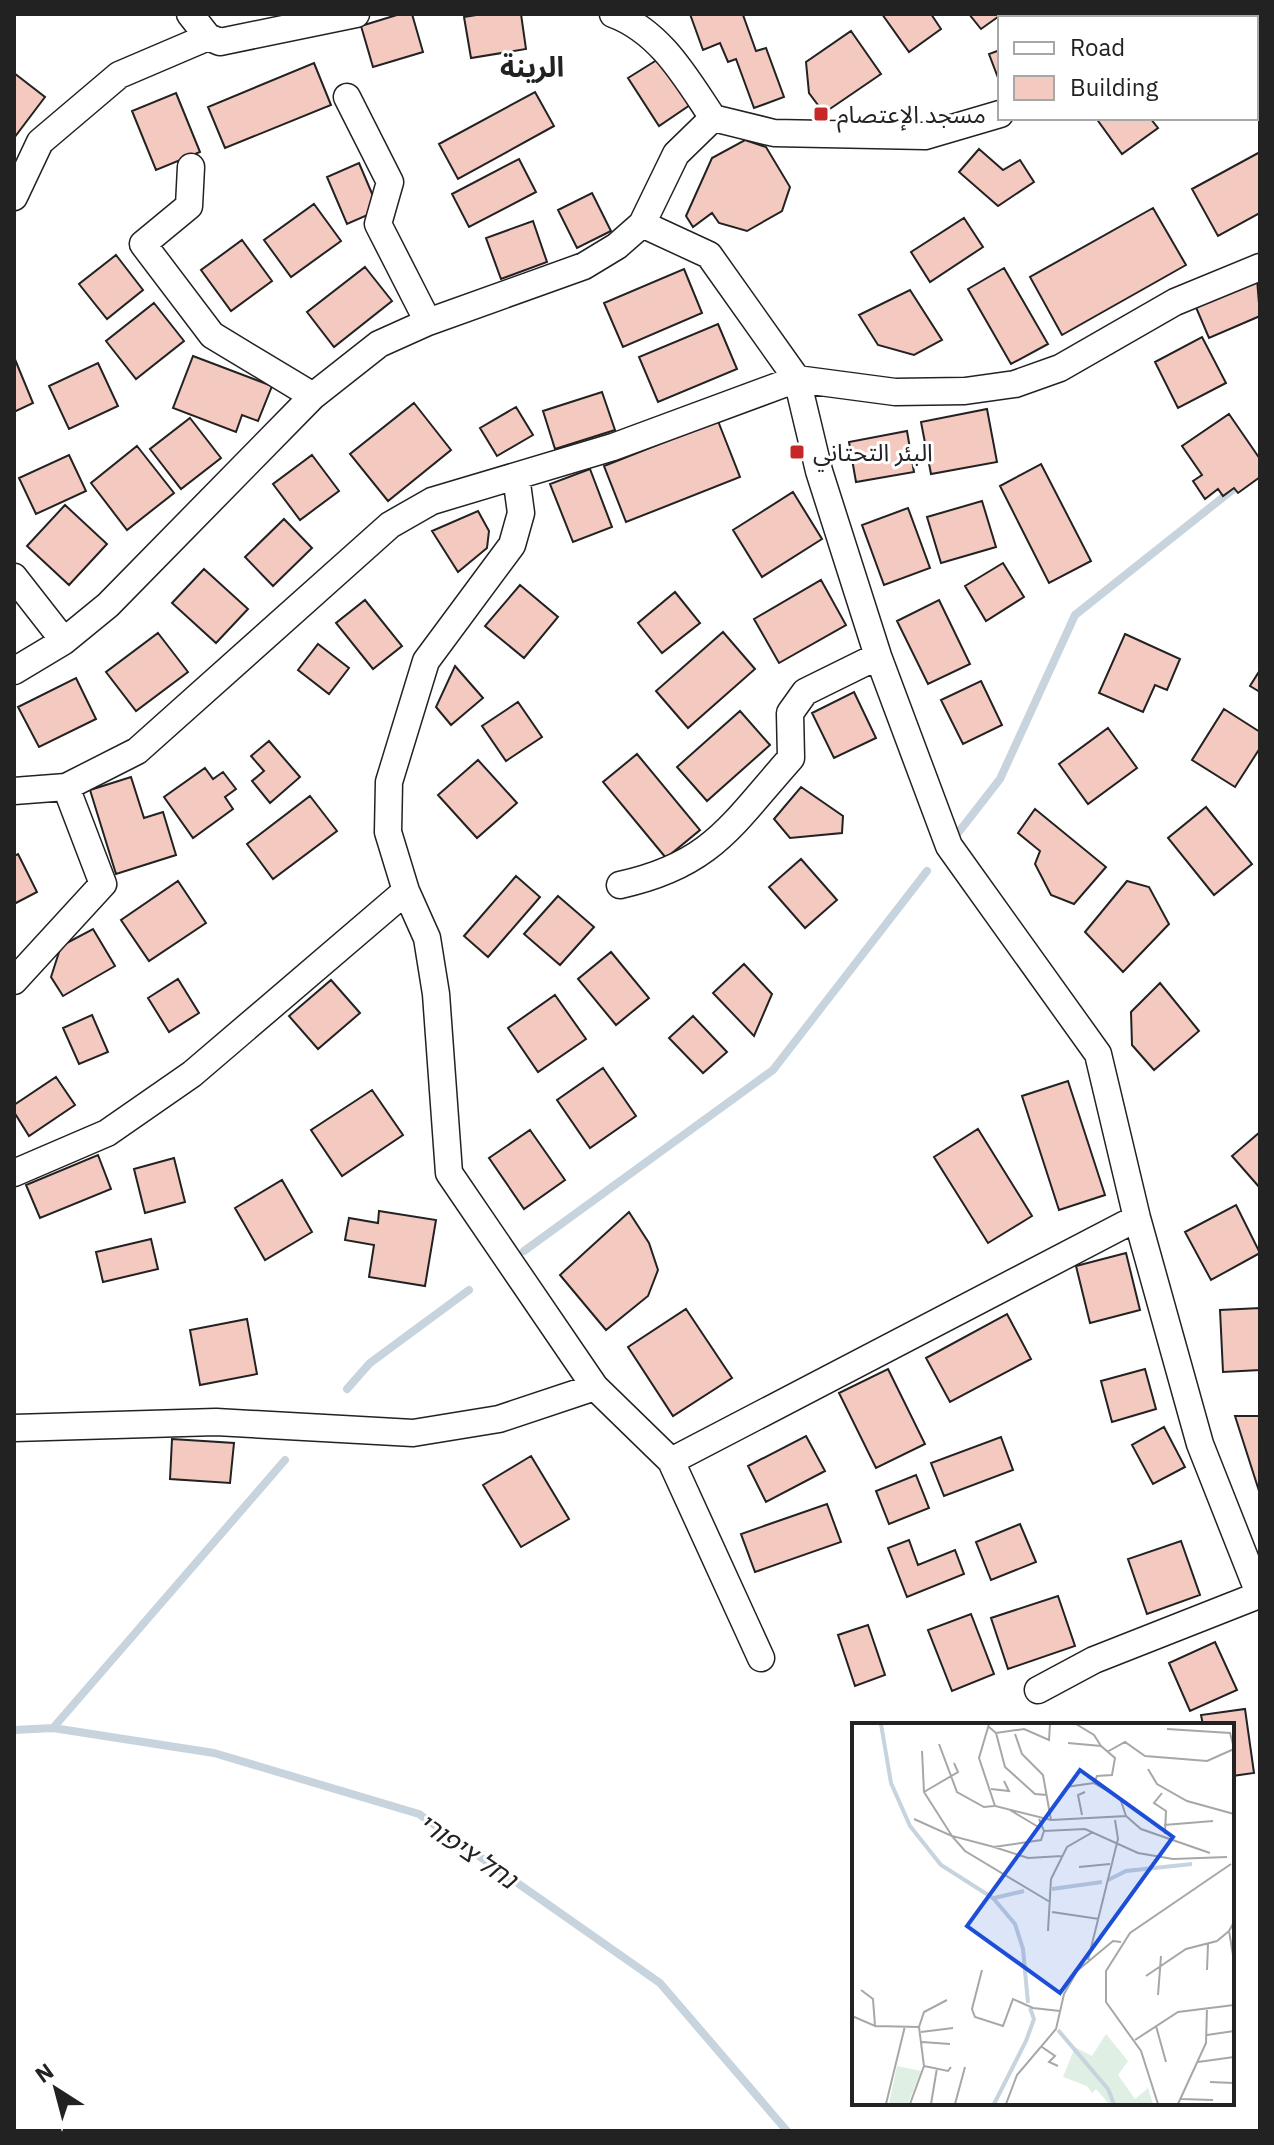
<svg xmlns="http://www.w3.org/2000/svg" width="1274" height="2145" viewBox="0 0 1274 2145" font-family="'IBM Plex Sans','Noto Sans Arabic','Noto Sans Hebrew',sans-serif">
	<rect width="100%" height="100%" fill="#fff"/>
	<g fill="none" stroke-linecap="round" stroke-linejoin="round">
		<!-- stream -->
		<path stroke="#c7d3dd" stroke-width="8" d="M958,833L1000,779L1075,615L1241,483
			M524,1251L773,1070L927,871
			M347,1389L370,1363L469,1290
			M53,1728L285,1460
			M14,1730L53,1728L214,1753L419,1814L660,1983L787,2131"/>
	</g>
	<!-- building -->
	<path fill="#f3c9c0" stroke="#222" stroke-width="2" d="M400,14H412L423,52L373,67L361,26Z
		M482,14H521L526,49L471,58L464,17Z
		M690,14L743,15L756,51L766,48L784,97L754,108L736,59L728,62L720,43L703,50Z
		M882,14H931L941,29L909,52Z
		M969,14H1002L981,29Z
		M1059,14H1121L1114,18H1061Z
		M851,31L881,74L824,113L809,93L806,62Z
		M1260,46V84L1256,86V48Z
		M1000,50V83L989,54Z
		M660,58L690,105L659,126L628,78Z
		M314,63L331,105L225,148L208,107Z
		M14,73L45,97L14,138Z
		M535,92L554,126L458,179L439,144Z
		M176,93L200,152L156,170L132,111Z
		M1096,118H1150L1158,128L1122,154Z
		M745,140L766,147L790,187L782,211L747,231L719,223L712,213L693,227L686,216L712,158Z
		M979,149L1003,170L1020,160L1034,182L998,206L959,172Z
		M1260,152V213L1218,236L1192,189Z
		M519,159L536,192L469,227L452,194Z
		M359,163L379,210L347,224L327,177Z
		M592,193L611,231L577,248L558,210Z
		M314,204L341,241L291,277L264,240Z
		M1153,208L1186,265L1062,335L1030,277Z
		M964,218L983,247L930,282L911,252Z
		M533,221L547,262L501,279L486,238Z
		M242,240L272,281L231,311L201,270Z
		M116,255L143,290L107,319L79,284Z
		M365,267L392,301L334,347L307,312Z
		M1004,268L1048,344L1011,364L968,289Z
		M684,269L702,313L623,347L604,303Z
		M1257,279L1260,316L1209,338L1195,305Z
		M910,290L942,340L914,355L878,345L859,315Z
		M154,303L184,341L136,379L106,341Z
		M718,324L737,369L658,402L639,357Z
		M1202,337L1226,383L1178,408L1155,362Z
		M193,356L272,386L258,421L242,415L236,432L173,408Z
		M14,357L33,403L14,412Z
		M98,363L118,406L69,429L49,386Z
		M602,392L615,430L555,449L543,411Z
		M414,403L451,450L388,501L350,454Z
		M516,407L533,435L497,456L480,428Z
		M987,409L997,462L931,474L921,422Z
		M1229,414L1260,459V477L1238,493L1234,488L1223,496L1218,489L1205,499L1193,481L1202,475L1182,446Z
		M190,418L221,458L181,489L150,449Z
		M718,421L740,477L626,522L604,466Z
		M907,431L914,472L856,482L849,442Z
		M137,446L174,493L127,530L91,483Z
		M69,455L86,491L36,514L19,478Z
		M312,455L339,491L300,520L273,484Z
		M1041,464L1091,561L1049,583L1000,486Z
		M590,469L612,527L573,542L550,484Z
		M793,492L822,539L762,577L733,530Z
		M982,501L996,547L941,563L927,517Z
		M65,505L107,544L69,585L27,546Z
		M908,508L930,568L884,585L862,525Z
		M478,511L489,531L487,548L458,572L432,531Z
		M284,519L312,548L273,586L245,557Z
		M1003,563L1024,597L986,621L965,586Z
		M204,569L248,609L216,643L172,603Z
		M821,580L846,625L779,663L754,619Z
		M520,585L558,617L524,658L485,626Z
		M675,592L700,623L662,653L638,623Z
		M365,600L402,646L373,669L336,623Z
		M939,600L970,664L928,684L897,621Z
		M723,632L755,669L688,728L656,691Z
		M158,633L188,672L136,711L106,672Z
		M1125,634L1180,659L1167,690L1155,685L1143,712L1099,693Z
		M318,644L349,668L329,694L298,670Z
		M455,666L483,698L451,725L436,707Z
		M1260,670V692L1250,686Z
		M76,678L96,719L39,747L18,707Z
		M981,681L1002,725L963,744L941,700Z
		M854,692L876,738L834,758L812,713Z
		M518,702L542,737L506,761L482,726Z
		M1224,709L1260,732V748L1235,787L1192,760Z
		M740,711L770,745L707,801L677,767Z
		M1108,728L1137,768L1088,804L1059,764Z
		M269,741L300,777L270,803L252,781L264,771L251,756Z
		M637,754L700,830L666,858L603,782Z
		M478,760L517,803L477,838L438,795Z
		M205,768L213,779L223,772L236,789L225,797L233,809L193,838L164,797Z
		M131,777L144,818L163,812L176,855L116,874L90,790Z
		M801,787L843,816L842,833L790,838L774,819Z
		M310,796L337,831L273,879L247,844Z
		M1206,807L1252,864L1214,895L1168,838Z
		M1035,809L1106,867L1074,904L1051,895L1035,864L1040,851L1018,833Z
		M18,854L37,892L14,904V856Z
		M801,859L837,900L805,928L769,887Z
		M516,876L540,897L488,957L464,936Z
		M178,881L206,923L149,961L121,920Z
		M1127,881L1149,887L1169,924L1123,972L1085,932Z
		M558,896L594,927L560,965L524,934Z
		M93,929L115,966L63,996L51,977L61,946Z
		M611,952L649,998L616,1025L578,979Z
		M744,964L772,994L754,1036L713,993Z
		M178,979L199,1013L169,1032L148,998Z
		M331,980L360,1013L318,1049L289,1016Z
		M1160,983L1199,1031L1154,1070L1132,1045L1131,1012Z
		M555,995L586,1039L538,1072L508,1028Z
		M92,1015L108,1052L79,1064L63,1028Z
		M693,1016L727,1052L703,1073L669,1038Z
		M603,1068L636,1116L590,1148L557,1100Z
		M56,1077L75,1105L29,1136L14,1112V1105Z
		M1068,1081L1105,1195L1059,1210L1022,1096Z
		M372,1090L403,1135L342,1176L311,1130Z
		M978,1129L1032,1216L988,1243L934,1157Z
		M530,1130L565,1180L524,1209L489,1158Z
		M1260,1132V1188L1232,1156Z
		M98,1155L111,1189L40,1218L26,1185Z
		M174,1158L185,1202L145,1213L134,1169Z
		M282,1180L312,1232L265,1260L235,1208Z
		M1236,1205L1260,1253L1211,1280L1185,1232Z
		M379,1211L436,1220L425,1286L369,1277L374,1245L345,1240L349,1218L378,1223Z
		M629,1212L649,1243L658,1270L648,1296L606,1330L560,1275Z
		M151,1239L158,1269L103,1282L96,1252Z
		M1126,1253L1140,1310L1090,1323L1076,1266Z
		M1260,1308V1370L1223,1372L1220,1310Z
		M686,1309L732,1378L673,1416L628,1347Z
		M1007,1314L1031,1359L950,1402L926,1358Z
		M247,1319L257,1374L200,1385L190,1330Z
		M888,1369L925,1444L876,1468L839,1393Z
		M1145,1369L1156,1409L1112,1422L1101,1381Z
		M1235,1416H1260V1494Z
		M1164,1427L1185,1467L1153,1484L1132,1445Z
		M806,1436L825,1471L766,1502L748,1466Z
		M1001,1437L1013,1470L944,1496L931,1463Z
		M172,1439L234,1443L230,1483L170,1479Z
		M531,1456L569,1519L521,1547L483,1485Z
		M916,1475L929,1508L889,1524L876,1491Z
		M827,1504L841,1542L755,1572L741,1534Z
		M1020,1524L1036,1562L991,1580L976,1542Z
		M909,1540L918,1565L955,1550L964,1574L907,1597L888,1548Z
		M1181,1541L1200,1595L1147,1614L1128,1559Z
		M1058,1596L1075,1646L1008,1669L991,1618Z
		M971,1614L994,1674L952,1691L928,1630Z
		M868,1625L885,1675L855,1686L838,1635Z
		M1215,1642L1237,1690L1190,1711L1169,1663Z
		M1245,1709L1254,1773L1232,1776V1725H1203L1201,1715Z"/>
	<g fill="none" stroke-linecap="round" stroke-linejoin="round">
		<defs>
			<path id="street" d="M190,14L208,37L220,42L356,14
				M1165,14L1168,18
				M1224,18L1243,14
				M347,97L390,182L378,224L428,322
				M713,118L774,133L925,136L1000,114
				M191,167L189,206L143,244L212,335L313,396
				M14,197L40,142L119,75L208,37
				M642,224L709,255L797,379L819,471L878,656L949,846L1098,1054L1137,1218L1200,1444L1260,1596
				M516,476L521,513L512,545L426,661L389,782L388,832L406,891L427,938L436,994L449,1173L595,1387L671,1461L761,1658
				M14,577L64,641
				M14,671L64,641L108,605L313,396L379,344L428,322L584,266L617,246L642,224L676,154L713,118C686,78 661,32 613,14
				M14,791L66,787L137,751L390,525L432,501L613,447L797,379L895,392L965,391L1015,384L1060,368L1175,302L1260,267
				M620,885C712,865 732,824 791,758L790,713L805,692L878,656
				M14,981L103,884L66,787
				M14,1173L107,1133L192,1074L406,891
				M14,1428L216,1422L413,1433L499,1419L595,1387
				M671,1461L1137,1218
				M1038,1690L1094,1660L1259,1595"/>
		</defs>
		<!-- street casing -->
		<use href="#street" stroke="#222" stroke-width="29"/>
		<!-- street -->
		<use href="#street" stroke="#fff" stroke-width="26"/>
	</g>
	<!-- markers -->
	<g fill="#c62828" stroke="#fff" stroke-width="3">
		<rect x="813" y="106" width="16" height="16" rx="4"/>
		<rect x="789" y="444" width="16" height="16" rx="4"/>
	</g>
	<g text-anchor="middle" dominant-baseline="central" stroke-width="6" stroke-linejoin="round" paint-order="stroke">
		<!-- poi labels -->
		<g font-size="24" fill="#222" stroke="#fff" text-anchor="start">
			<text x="837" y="114">مسجد الإعتصام</text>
			<text x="813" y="452">البئر التحتاني</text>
		</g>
		<!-- water labels -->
		<g font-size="26" font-style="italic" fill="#222" stroke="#fff">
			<text transform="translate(468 1850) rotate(34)">נחל ציפורי</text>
		</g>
		<!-- quarter labels -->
		<g font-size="28" font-weight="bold" fill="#222" stroke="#fff">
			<text x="532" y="66">الرينة</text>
		</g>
	</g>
	<!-- overview -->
	<g transform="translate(852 1723)">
		<rect width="382" height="382" fill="#fff"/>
		<path d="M254,311L276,338L266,352L283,376L296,365L301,381H257L244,366L240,370L235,363L211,354L223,324L240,333ZM45,343L69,348L56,381H37Z" fill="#e0efe3"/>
		<path fill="none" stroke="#c7d3dd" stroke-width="4" d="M29,1L39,60L58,103L89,142L141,175L163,201L171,226L176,280M256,157L274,148L340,141M200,166L250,159M142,175L172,168M206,307L256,366L262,381M142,381L174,318L182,296L178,285"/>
		<path fill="none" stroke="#a7a7a7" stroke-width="2" d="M137,1L127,35L143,83L199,97L274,93L268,75L242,60L245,53L260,52L263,35L249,23L216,20M224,1L242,12L249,23M137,4L144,10L172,6L197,17L198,1M315,6L378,10L382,25M144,10L153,44L183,71L195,72M163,11L170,31L191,52L199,97M87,21L105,69L132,84L142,83M70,28L72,69L100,113L142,124L189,117L192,108M255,29L273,19L293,33L355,38L382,26M296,46L305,61L335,78L382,91M214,64L242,60M139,66L157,68L152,58M72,69L106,49L102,40M310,70L302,80L314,88L313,111M158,87L188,105M230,92L226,72L233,69M274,93L289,106L358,130M62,96L100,113L113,128L198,179M187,96L192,108L233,106L286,130L321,136L375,134M312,102L361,98M142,124L176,135L210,133M227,144L258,141M200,189L247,196M382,199L377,208L382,238M196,208L199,156L215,124L241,109M236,237L266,116L263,97M130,247L120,286L123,294L151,303L161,276L181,285L208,288M355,247L356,221M294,253L334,226L365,218L377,208M306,272L309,233M0,293L23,303L21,276L9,267M23,303L67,304M304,303L314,339M69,309L101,305M355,312L382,308M283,317L326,289L382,282M70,319L98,321M190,324L203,333L197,339L206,343M346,339L382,334M72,343L96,348L99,344M358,359L382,360M329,376L361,377M34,381L53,303M58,381L72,343L67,304L72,289L95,277M79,381L85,345M103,381L113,344M154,381L165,352L204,306L212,271L225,248L261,218L269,219M306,381L289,328L254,279V248L278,210L379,141M326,381L354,320L355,285"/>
		<path fill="#1d4ed8" fill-opacity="0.15" stroke="#1d4ed8" stroke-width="4" d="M228,47L321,114L208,270L115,203Z"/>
		<rect width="382" height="382" fill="none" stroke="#222" stroke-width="4"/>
	</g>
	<!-- border -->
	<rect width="1274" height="2145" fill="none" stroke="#222222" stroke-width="32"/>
	<!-- legend -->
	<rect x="998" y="16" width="260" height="104" fill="#ffffff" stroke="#a7a7a7" stroke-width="2"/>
	<rect x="1014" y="42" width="40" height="12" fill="#ffffff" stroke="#a7a7a7" stroke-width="2"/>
	<text x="1070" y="56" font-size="24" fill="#222222">Road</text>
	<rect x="1014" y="76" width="40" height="24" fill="#f3c9c0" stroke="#a7a7a7" stroke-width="2"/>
	<text x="1070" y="96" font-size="24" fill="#222222">Building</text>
	<!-- north arrow -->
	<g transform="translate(56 2089) rotate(324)" stroke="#ffffff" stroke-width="6" paint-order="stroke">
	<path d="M0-6L14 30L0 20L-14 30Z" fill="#222222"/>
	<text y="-12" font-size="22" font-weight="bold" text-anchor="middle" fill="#222222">N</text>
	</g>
</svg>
